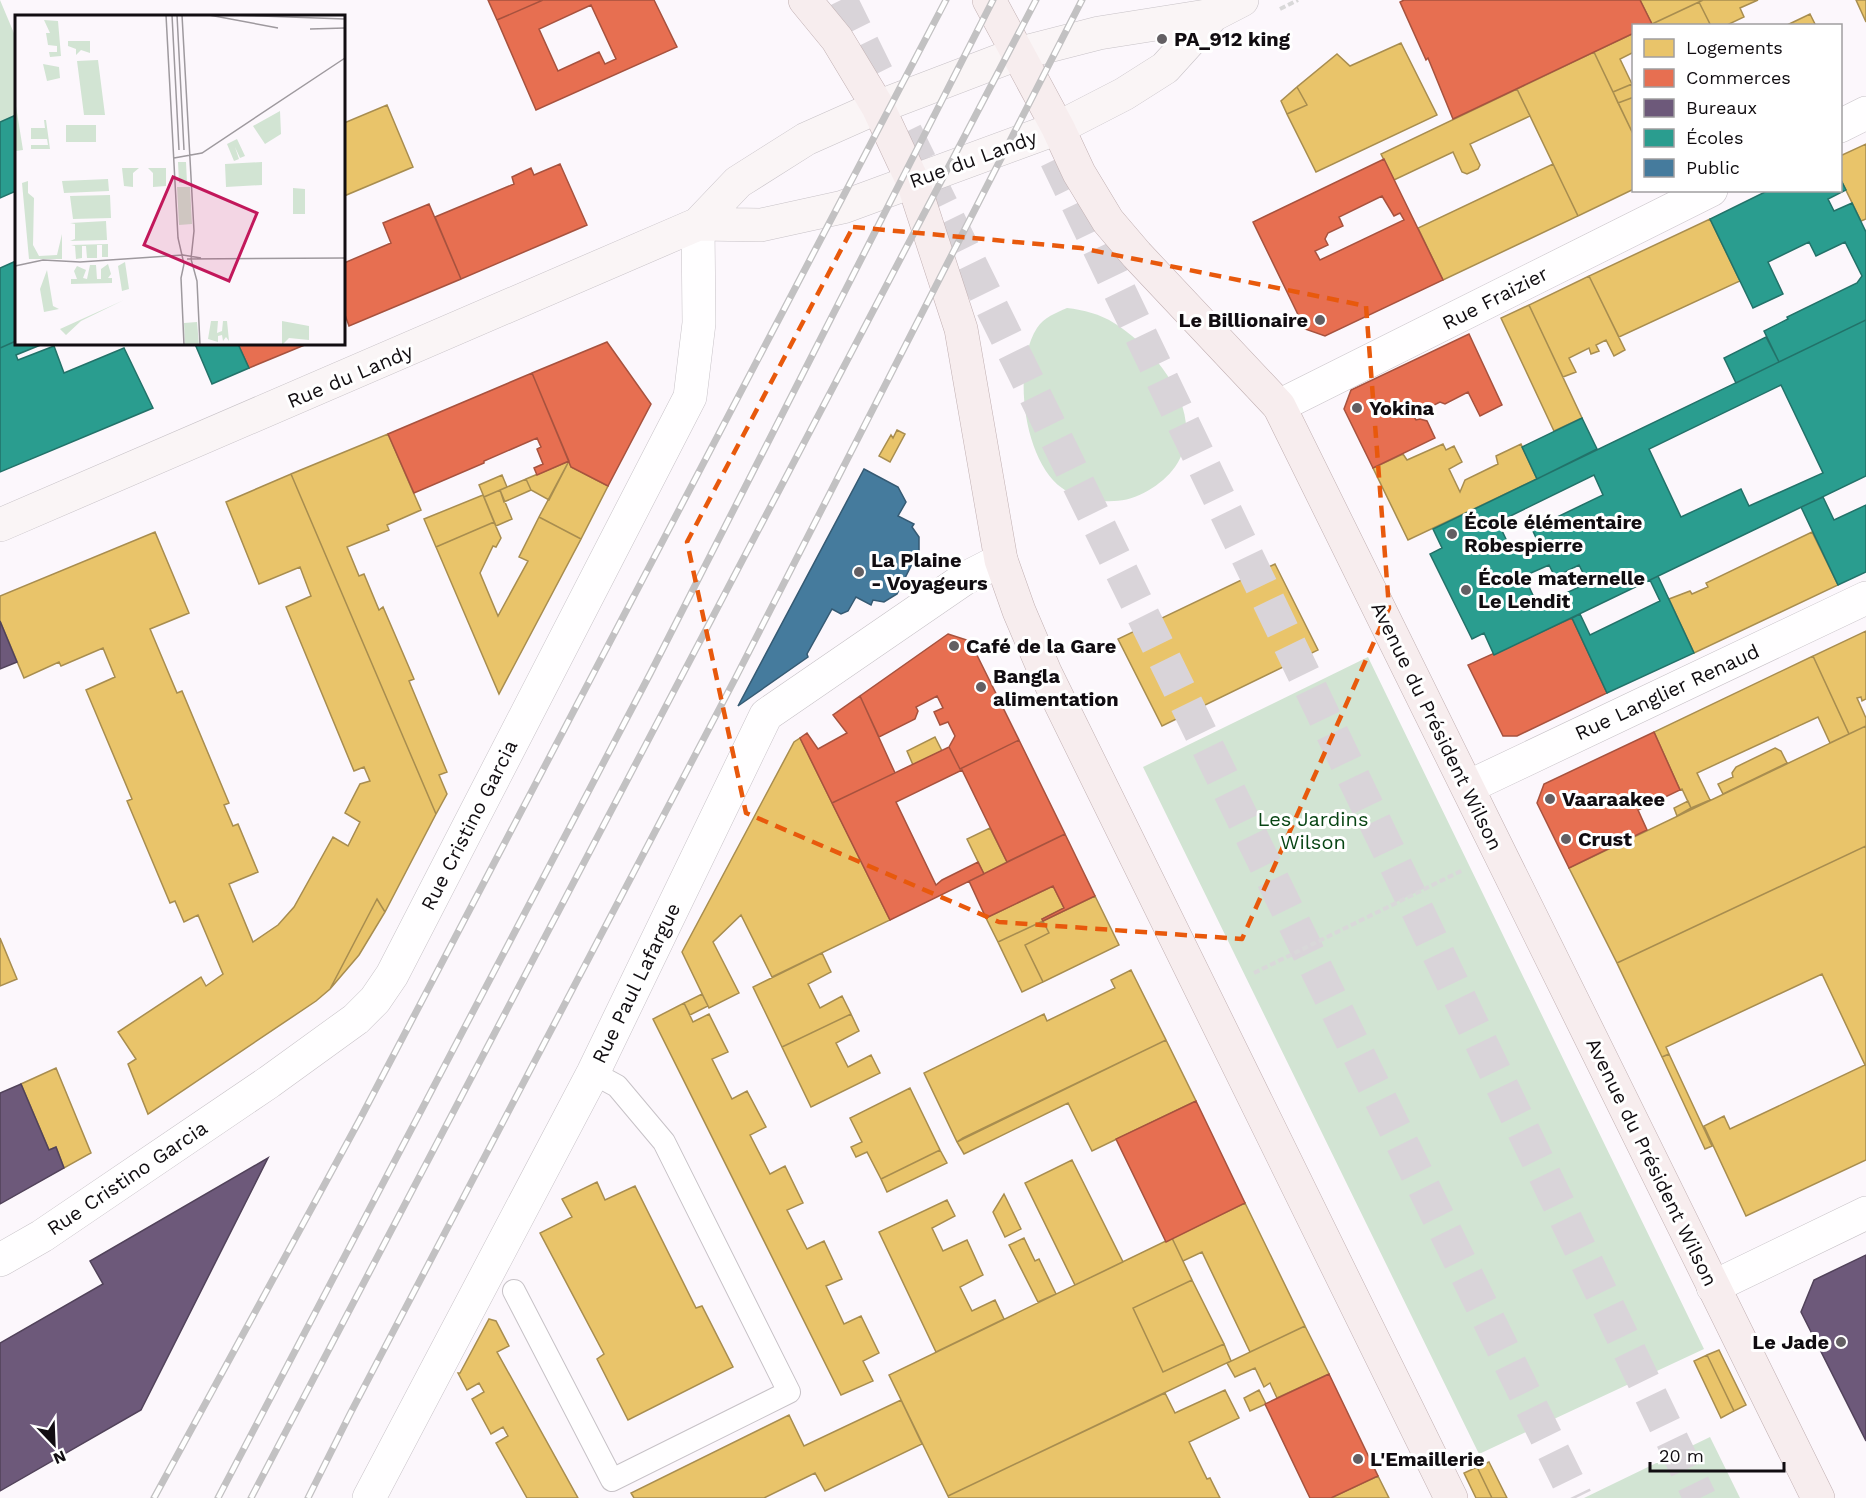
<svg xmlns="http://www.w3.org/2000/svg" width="1866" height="1498" viewBox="0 0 1866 1498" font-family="'Work Sans',sans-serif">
	<rect width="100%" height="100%" fill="#fcf7fc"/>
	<!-- green -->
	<path fill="#d2e4d3" d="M0,0L16,38V115L0,122Z
		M1067,308C1084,310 1100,314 1114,323C1157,349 1210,417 1175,467C1162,485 1136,501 1114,501C1094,502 1079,501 1062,488C1023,460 1012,367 1037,328C1044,317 1056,313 1067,308Z
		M1368,657L1704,1349L1479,1454L1143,767Z
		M1710,1437L1740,1498H1584Z"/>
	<!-- homes -->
	<path fill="#e9c46a" stroke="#a88d4f" stroke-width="1.5" d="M1640,0H1703L1652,24Z
		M1703,0H1758L1740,8L1744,17L1725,26H1711L1699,2Z
		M1856,0H1866V22Z
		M1699,2L1711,26H1649L1652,24Z
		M1810,14L1816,26H1785Z
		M1634,33V52L1620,59L1632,84L1613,92L1594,52Z
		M1401,43L1437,115L1316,172L1287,114L1307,105L1297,87L1337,54L1350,66Z
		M1594,52L1634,136V189L1578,216L1517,89Z
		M1632,84L1634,97L1618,103L1613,92Z
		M1297,87L1307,105L1287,114L1281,101Z
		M1517,89L1530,116L1470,144L1480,165L1478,169L1467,174L1462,172L1453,152L1394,180L1381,154Z
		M1634,97V136L1618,103Z
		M387,105L413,167L344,196V123Z
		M1866,144V219L1861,221L1840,178V156Z
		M1553,164L1578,216L1443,280L1418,228Z
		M1710,219L1740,281L1619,337L1589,276Z
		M1589,276L1625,350L1614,356L1606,340L1596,345L1599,351L1591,354L1589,348L1569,358L1576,372L1563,377L1529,305Z
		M1529,305L1582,418L1554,431L1501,318Z
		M897,430L905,434L890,462L879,456L891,435L893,438Z
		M388,434L421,510L387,525L389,530L347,547L359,576L364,574L379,610L383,607L414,679L409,681L447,772L439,775L447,794L436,814L291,474Z
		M1443,444L1446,450L1454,446L1462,462L1449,469L1460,492L1465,480L1498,464L1496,456L1521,444L1537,479L1408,540L1373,468L1403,454L1407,460Z
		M569,461L549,500L531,490L526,479Z
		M569,461L571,467L608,486L581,539L539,517Z
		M291,474L436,814L385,912L377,899L330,989L316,1001L148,1114L128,1064L136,1059L118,1032L201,977L206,986L223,974L198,915L184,922L175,901L170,903L127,801L132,799L86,690L115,677L103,648L61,666L59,662L24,678L0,621V596L155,532L189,613L150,629L177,693L182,691L229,803L224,805L233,826L238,824L258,872L229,884L253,942L278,925L294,907L333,837L348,846L360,822L345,813L360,784L370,781L364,767L354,771L286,607L311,596L300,567L259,584L226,502Z
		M502,475L507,487L484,497L479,485Z
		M526,479L531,490L504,502L500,490Z
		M500,490L512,519L496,526L484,497Z
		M483,495L494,522L436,547L424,519Z
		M539,517L581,539L499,694L436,547L494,522L501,538L496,547L493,546L480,573L498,616L528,561L519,557Z
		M1812,532L1838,585L1694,653L1669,599L1690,591L1692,594L1708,587L1706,583Z
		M1275,564L1318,650L1162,726L1118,639Z
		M1866,631V699L1862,701L1861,697L1857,698L1866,718V726L1849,734L1813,656Z
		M1813,656L1849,734L1830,743L1818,717L1697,773L1710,800L1691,808L1682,789L1680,790L1654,732Z
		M1866,726V846L1617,963L1569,868Z
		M935,737L942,751L913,765L907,751Z
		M800,738L890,920L772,977L741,915L713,942L739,993L709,1008L682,952L794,742Z
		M1775,748L1781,751L1787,763L1723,794L1718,784L1733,777L1732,773L1736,767Z
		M1688,801L1691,808L1677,816L1674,808Z
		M990,828L1007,862L984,874L967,839Z
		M1866,846V1160L1746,1216L1704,1126L1724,1116L1730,1129L1865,1065L1822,974L1666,1047L1669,1054L1662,1057L1617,963Z
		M1053,886L1064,908L1042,919L1043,921L998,942L986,918Z
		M1095,896L1119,945L1043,982L1025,945L1049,933L1043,921Z
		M377,899L385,912L359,955L330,989Z
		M1043,921L1049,933L1025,945L1043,982L1022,992L998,942Z
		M0,938L17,979L0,986Z
		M822,953L831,972L808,984L820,1008L842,996L851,1014L782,1047L753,987Z
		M1131,970L1166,1040L957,1142L924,1073L1044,1014L1047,1021L1115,988L1111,980Z
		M702,994L708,1006L690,1015L684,1003Z
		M684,1003L693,1022L709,1014L728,1052L712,1059L732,1099L747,1091L766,1127L750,1135L770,1174L785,1166L803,1203L787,1210L807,1249L824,1241L842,1279L826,1286L844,1324L861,1316L879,1353L863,1361L873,1381L841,1395L653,1019Z
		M851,1014L859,1031L836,1043L848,1067L871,1055L880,1073L811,1107L782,1047Z
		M1166,1040L1196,1101L1092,1151L1068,1103L964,1154L957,1142L963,1138Z
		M1669,1054L1712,1146L1705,1149L1662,1057Z
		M56,1068L91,1153L64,1168L56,1147L49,1150L21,1084Z
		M910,1088L940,1150L881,1179L867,1152L856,1157L851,1147L862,1142L850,1118Z
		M940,1150L947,1163L887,1192L881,1179Z
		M1072,1160L1123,1262L1075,1285L1025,1183Z
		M597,1182L605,1200L635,1186L696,1308L702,1306L733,1367L628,1420L597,1359L604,1354L540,1233L572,1217L562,1199Z
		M1004,1194L1021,1229L1005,1237L993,1212Z
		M947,1200L955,1216L932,1228L943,1251L967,1240L983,1275L960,1287L972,1311L995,1300L1004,1319L936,1352L879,1232Z
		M1245,1203L1305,1326L1250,1352L1202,1252L1183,1261L1172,1238Z
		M1024,1238L1035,1261L1039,1259L1056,1294L1038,1302L1009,1245Z
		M1172,1238L1192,1280L1133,1308L1163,1372L1224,1344L1231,1361L948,1496L889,1375Z
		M1192,1280L1224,1344L1163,1372L1133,1308Z
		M489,1319L496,1321L509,1346L497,1352L578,1498H527L496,1443L508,1436L503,1427L491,1434L472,1399L484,1392L479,1383L467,1390L458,1373H460Z
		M1305,1326L1329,1374L1277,1398L1270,1383L1264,1387L1255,1368L1235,1377L1227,1363Z
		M1719,1350L1746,1405L1734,1411L1707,1355Z
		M1707,1355L1734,1411L1721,1418L1694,1361Z
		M1225,1390L1239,1418L1189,1442L1207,1479L1210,1478L1220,1498H949L948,1496L1165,1393L1175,1413Z
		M1259,1390L1266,1404L1250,1411L1244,1398Z
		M901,1400L922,1444L825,1491L815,1473L764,1498H634L631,1493L789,1415L804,1446Z
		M1489,1462L1507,1498H1492L1477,1467Z
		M1477,1467L1492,1498H1476L1464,1473Z
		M1378,1476L1389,1498H1331Z"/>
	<!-- shops -->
	<path fill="#e76f51" stroke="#a7523e" stroke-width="1.5" fill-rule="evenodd" d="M488,0H543L497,20Z
		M543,0H654L677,47L536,110L497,20ZM591,5L616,59L605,64L599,52L558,71L539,29Z
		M1404,0H1640L1652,24L1634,26V33L1453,119L1428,58L1426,60L1400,2Z
		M1384,159L1443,280L1325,336L1305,329L1253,222ZM1382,196L1394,216L1400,213L1404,220L1320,260L1315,251L1328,245L1325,239L1328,233L1343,226L1339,217Z
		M560,164L587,225L461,279L435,217L514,184L512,177L531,168L534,175Z
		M429,204L461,279L349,326L344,312V263L391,243L383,223Z
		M1469,334L1502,405L1480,416L1468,392L1445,404L1440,402L1420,412L1416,411L1414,417L1416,420L1420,419L1427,421L1435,438L1373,468L1344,409L1351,390Z
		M607,342L651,404L608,486L571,467L532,373Z
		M238,344H307L249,368Z
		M532,373L569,461L537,475L534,468L543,464L537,449L541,447L537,438L484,461V463L414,493L388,434Z
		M1572,618L1607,693L1517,736H1503L1468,665Z
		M948,634L970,641L1019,740L960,769L949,747L955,736L948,722L940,725L934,712L943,708L937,696L916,707L918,711L915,719L879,737L860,696Z
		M860,696L895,773L832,803L800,738L807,733L818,749L847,733L833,715Z
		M1654,732L1680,790L1638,810L1647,830L1569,868L1537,803L1544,784Z
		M1019,740L1065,834L1007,862L962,770L896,802L936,885L942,880L978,862L984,874L890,920L832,803L949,747L960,769Z
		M1065,834L1095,896L1043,921L1042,919L1064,908L1053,886L986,918L969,881Z
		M1196,1101L1245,1203L1166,1242L1116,1139Z
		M1329,1374L1378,1476L1331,1498H1310L1265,1404Z"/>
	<!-- offices -->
	<path fill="#6d597a" stroke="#51425a" stroke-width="1.5" d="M0,621L17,662L0,669Z
		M21,1084L49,1150L56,1147L64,1168L0,1204V1093Z
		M268,1158L141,1410L0,1491V1343L103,1284L90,1261Z
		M1866,1255V1441L1801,1312L1814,1280Z"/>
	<!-- schools -->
	<path fill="#2a9d8f" stroke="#227269" stroke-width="1.5" fill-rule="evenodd" d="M16,115V191L0,198V122Z
		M1840,178L1846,190L1828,199L1834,211L1852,203L1866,232V320L1779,362L1764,331L1788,319L1787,317L1857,283L1862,276L1845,242L1816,256L1809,242L1768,262L1783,294L1753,308L1710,219L1769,190H1840Z
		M16,261V341L0,348V268Z
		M1866,320V476L1494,655L1484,633L1472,639L1430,554L1442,548L1433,529ZM1781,385L1823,473L1749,506L1741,489L1681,517L1649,449ZM1594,475L1603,495L1532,529L1537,540L1512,552L1498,522ZM1549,565L1555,577L1579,565L1588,583L1538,606L1524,576Z
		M1766,337L1779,362L1736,383L1724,358Z
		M16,341V344H43L16,355L18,360L54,346L64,373L124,348L153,408L0,472V348Z
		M195,344H238L249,368L212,384Z
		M1582,418L1597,449L1537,479L1522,447Z
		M1823,497L1834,520L1866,505V572L1838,585L1801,507Z
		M1658,576L1694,653L1607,693L1572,618L1580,614L1590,635L1660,601L1650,580Z"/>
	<!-- public -->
	<path fill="#457b9d" stroke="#355a73" stroke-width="1.5" d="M864,469L898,487L906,502L898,516L914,524L912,527L919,537V550L897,594L884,602L873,600L871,605L856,597L848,611L841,614L832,609L807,654L808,657L738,706Z"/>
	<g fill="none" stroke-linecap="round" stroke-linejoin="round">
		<!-- motorway-tunnel -->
		<path stroke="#d9d4d9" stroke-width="33" stroke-dasharray="33 16" stroke-linecap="butt" d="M841,0L1576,1498
			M1056,159L1700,1498"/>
		<defs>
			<path id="service" d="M514,1291L612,1480L789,1392L664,1142L617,1086L593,1073"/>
			<path id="minor" d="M1840,126L1866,113
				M1279,406L1711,190
				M1468,787L1866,598
				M1713,1287L1866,1213
				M369,1498L593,1073L766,715L964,579L1001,560"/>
			<path id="tertiary" d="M0,1260L42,1236L269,1082L356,1019L375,1000L392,975L690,397L699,323L698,224"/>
			<path id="secondary" d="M698,224L761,225L843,207L1058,128L1124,94L1165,68L1213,15
				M0,525L698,224L738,182L806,139L878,107L1017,54L1099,33L1213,15L1242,0"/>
			<path id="primary" d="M805,0L837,39L878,107L913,182L961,329L1001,560L1019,611L1045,672L1451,1498
				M989,0L1058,128L1079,173L1108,221L1137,255L1279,406L1818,1498"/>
		</defs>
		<!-- service casing -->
		<use href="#service" stroke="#c7c2c7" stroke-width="24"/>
		<!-- minor casing -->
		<use href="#minor" stroke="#c7c2c7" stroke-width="34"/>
		<!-- tertiary casing -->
		<use href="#tertiary" stroke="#c7c2c7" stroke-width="34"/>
		<!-- secondary casing -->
		<use href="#secondary" stroke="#c7c2c7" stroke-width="34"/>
		<!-- primary casing -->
		<use href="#primary" stroke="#c1b0b2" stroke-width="34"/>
		<!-- path -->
		<path stroke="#d9d8d9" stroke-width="4" stroke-dasharray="6 3" stroke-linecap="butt" d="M1280,9L1298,0
			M1254,973L1463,870"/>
		<!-- service -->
		<use href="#service" stroke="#fffeff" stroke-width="22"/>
		<!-- minor -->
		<use href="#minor" stroke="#fffeff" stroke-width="33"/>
		<!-- tertiary -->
		<use href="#tertiary" stroke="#fffeff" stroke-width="33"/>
		<!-- secondary -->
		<use href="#secondary" stroke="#faf5f6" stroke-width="33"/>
		<!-- primary -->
		<use href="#primary" stroke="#f7edee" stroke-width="33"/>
		<defs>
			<path id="rail" d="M154,1498L359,1121L946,0
				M218,1498L650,674L993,0
				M251,1498L1036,0
				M308,1498L350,1414L736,677L1082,0"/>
		</defs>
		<!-- rail casing -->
		<use href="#rail" stroke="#c2c1c2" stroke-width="7"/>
		<!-- rail -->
		<use href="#rail" stroke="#fff" stroke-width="4.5" stroke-dasharray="14" stroke-linecap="butt"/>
	</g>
	<!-- marked area -->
	<path fill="none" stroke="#e8590c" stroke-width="4.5" stroke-dasharray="12 8" stroke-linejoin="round" d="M853,227L1081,248L1366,306L1389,608L1242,939L999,922L746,813L687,542Z"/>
	<!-- markers -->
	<g fill="#635f63" stroke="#fff" stroke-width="2">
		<circle cx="1162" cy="39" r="6"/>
		<circle cx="1320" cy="320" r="6"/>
		<circle cx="1357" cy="408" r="6"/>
		<circle cx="1452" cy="534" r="6"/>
		<circle cx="859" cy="572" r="6"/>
		<circle cx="1466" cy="590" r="6"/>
		<circle cx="954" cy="646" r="6"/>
		<circle cx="981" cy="687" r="6"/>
		<circle cx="1550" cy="799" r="6"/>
		<circle cx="1566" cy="839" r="6"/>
		<circle cx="1841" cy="1342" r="6"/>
		<circle cx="1358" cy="1459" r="6"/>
	</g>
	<g text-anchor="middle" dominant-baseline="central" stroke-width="6" stroke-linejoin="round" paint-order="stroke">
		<!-- poi labels -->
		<g font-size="20" font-weight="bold" fill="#110d11" stroke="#fff" text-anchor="start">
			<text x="1174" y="39">PA_912 king</text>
			<text x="1308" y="320" text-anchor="end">Le Billionaire</text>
			<text x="1369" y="408">Yokina</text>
			<text x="1464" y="522">École élémentaire<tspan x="1464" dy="23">Robespierre</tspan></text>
			<text x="871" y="560">La Plaine<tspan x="871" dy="23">- Voyageurs</tspan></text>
			<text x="1478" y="578">École maternelle<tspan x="1478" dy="23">Le Lendit</tspan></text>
			<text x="966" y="646">Café de la Gare</text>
			<text x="993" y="676">Bangla<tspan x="993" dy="23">alimentation</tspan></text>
			<text x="1562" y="799">Vaaraakee</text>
			<text x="1578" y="839">Crust</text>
			<text x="1829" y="1342" text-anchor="end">Le Jade</text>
			<text x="1370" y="1459">L'Emaillerie</text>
		</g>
		<!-- street labels -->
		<g font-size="20" fill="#110d11" stroke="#fff">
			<text transform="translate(973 159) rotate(-20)">Rue du Landy</text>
			<text transform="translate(1495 298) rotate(-27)">Rue Fraizier</text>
			<text transform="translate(350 376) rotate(-23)">Rue du Landy</text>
			<text transform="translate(1667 692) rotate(-25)">Rue Langlier Renaud</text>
			<text transform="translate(1437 726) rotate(64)">Avenue du Président Wilson</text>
			<text transform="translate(469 825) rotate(-63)">Rue Cristino Garcia</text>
			<text transform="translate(636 983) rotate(-64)">Rue Paul Lafargue</text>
			<text transform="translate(1652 1162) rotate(64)">Avenue du Président Wilson</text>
			<text transform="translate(127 1178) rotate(-34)">Rue Cristino Garcia</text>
		</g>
		<!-- park labels -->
		<g font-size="20" fill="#084514" stroke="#fff">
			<text x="1313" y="819">Les Jardins<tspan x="1313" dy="23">Wilson</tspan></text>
		</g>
	</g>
	<!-- overview -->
	<g transform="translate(15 15)">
		<rect width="330" height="330" fill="#fcf7fc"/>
		<path d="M29,5L43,6L46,41L35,42L34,37H42V31L33,30L31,18H35ZM53,26H75V38L66,35L61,40V34L53,31ZM83,45L90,100H69L62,46ZM28,49L44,52L45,63L32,66ZM0,85L8,135L1,136L0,130ZM265,96L266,119L250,129L238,111ZM29,105H31L35,134H16V130H33L32,124H16V113H30ZM51,110H81V127H51ZM222,124L230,141L225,143L220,132L224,144L219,146L212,129ZM163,147H171L172,168H164ZM247,147V170L211,172L210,149ZM107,153H124L118,158V172L109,171ZM133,153H151V171L138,172V158ZM93,164L94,176L49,178L47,166ZM13,166V178L19,183L18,230L24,241L42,240L47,219V244H14L7,168ZM162,172H175L177,209L164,210ZM278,173L290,174V199H278ZM95,180L96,203L58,204L55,181ZM91,206L92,225L55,226L60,224V209L55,208ZM93,229V242H87V230H82V243H72L71,231H67V243L61,244L60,231L56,230ZM110,247L114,274L107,276L103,251ZM93,249L96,259L93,263H97V268L56,269V264H62L59,256L62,251L71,255L68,263L72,264L75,250H81L82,264H86V254ZM32,255L38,291L44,294L29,297L25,274ZM109,285L66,306L51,320L45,314ZM196,306H203L202,318L207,316L208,306H212L214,326L211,322L208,326L207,320L203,321V327L193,324ZM267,306L294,311V325L274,323L267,330ZM182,307L184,330H170L169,308Z" fill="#d2e4d3"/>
		<path fill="none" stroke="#9e999e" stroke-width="1.5" d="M151,0L163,223L169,249L166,263L169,330M157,0L164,135M162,0L169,135M167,0L179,216L176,244L182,266L185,330M194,0L263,13M217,0L330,4M295,14L330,13M159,143L187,138L330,43M172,244L330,243M0,251L28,245L65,247L168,240L186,243"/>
		<path fill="#c2185b" fill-opacity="0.15" stroke="#c2185b" stroke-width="3" d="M158,162L242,198L214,266L129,230Z"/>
		<rect width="330" height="330" fill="none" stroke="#110d11" stroke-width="3"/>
	</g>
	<!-- legend -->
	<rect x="1632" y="24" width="210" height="168" fill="#ffffff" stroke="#a09ea0" stroke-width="1.5"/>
	<rect x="1644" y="39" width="30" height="18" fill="#e9c46a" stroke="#a09ea0" stroke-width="1.5"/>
	<text x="1686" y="54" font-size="18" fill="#110d11">Logements</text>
	<rect x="1644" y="69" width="30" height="18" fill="#e76f51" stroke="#a09ea0" stroke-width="1.5"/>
	<text x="1686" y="84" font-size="18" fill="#110d11">Commerces</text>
	<rect x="1644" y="99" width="30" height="18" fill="#6d597a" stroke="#a09ea0" stroke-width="1.5"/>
	<text x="1686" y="114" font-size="18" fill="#110d11">Bureaux</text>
	<rect x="1644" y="129" width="30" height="18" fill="#2a9d8f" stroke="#a09ea0" stroke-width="1.5"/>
	<text x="1686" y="144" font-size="18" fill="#110d11">Écoles</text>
	<rect x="1644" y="159" width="30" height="18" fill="#457b9d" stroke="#a09ea0" stroke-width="1.5"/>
	<text x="1686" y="174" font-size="18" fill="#110d11">Public</text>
	<!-- north arrow -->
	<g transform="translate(54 1444) rotate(157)" stroke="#ffffff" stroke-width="4.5" paint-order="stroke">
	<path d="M0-4.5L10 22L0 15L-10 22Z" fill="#110d11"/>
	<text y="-9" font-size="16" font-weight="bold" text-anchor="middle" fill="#110d11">N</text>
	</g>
	<!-- scale -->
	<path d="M1650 1462v9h134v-9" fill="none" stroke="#110d11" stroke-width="3"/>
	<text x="1659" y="1462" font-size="18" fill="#110d11" stroke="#ffffff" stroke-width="4.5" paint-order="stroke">20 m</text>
</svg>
